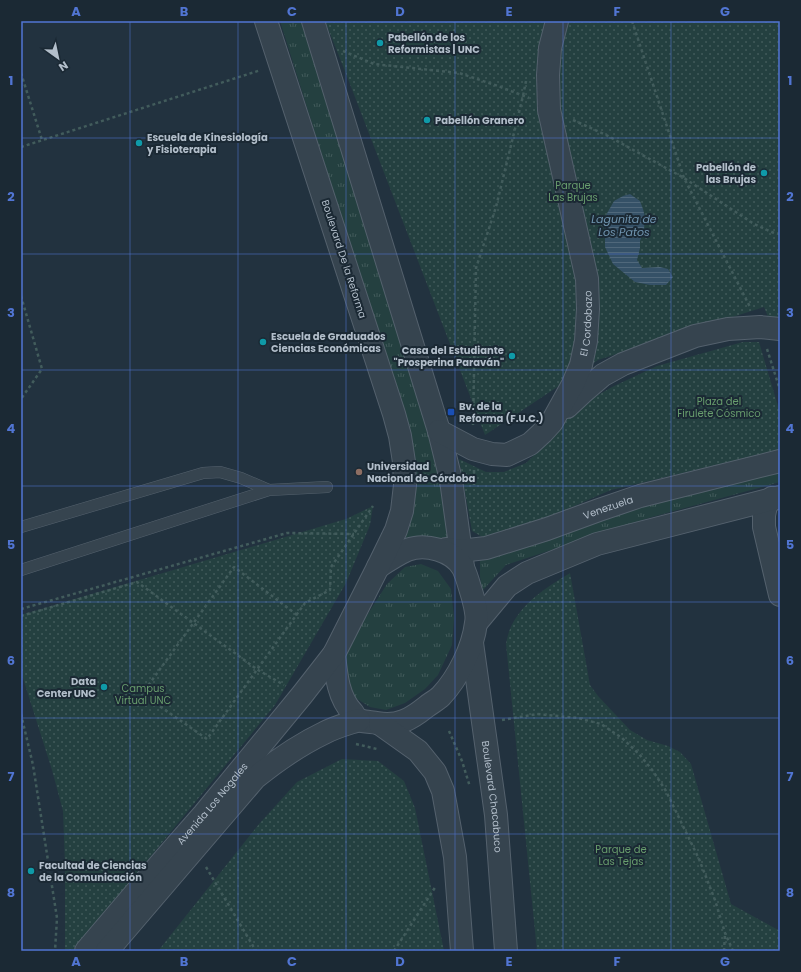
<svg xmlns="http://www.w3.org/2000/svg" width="801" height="972" viewBox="0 0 801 972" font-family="Poppins,sans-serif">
	<defs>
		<pattern id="grass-tufts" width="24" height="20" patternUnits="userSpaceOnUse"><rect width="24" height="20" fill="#244040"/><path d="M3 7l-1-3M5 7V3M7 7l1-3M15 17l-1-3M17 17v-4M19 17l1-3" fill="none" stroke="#415a5a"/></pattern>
		<pattern id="park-dots" width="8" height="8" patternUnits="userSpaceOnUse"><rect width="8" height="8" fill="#244040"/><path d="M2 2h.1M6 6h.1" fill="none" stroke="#415a5a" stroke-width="1.8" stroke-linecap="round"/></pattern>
		<pattern id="water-rules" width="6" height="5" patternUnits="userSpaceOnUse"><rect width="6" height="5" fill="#355167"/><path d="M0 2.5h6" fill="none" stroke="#50687b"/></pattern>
	</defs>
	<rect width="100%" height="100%" fill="#22323f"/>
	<!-- grass -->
	<path fill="url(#grass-tufts)" d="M280,21H307L429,413L456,544L404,545L408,523L395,389Z
		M780,467V482L652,517L506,565L482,591L480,576V557L612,511Z
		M421,564L438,571L451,589L454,618L452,645L438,675L425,689L405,703L386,710L370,707L354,697L346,682L344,665L348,645L387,584L405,567Z"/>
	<!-- park -->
	<path fill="url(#park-dots)" d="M325,21H780V345L764,307L598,360L485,435L343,66Z
		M743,342H759L780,413V450L611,490L563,511L502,537L486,539L472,531L459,459L486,472H504L526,463L552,438L576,408L612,387L657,366Z
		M373,506L370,525L346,583L275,705L73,951H65V865L63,811L52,770L21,672V615L346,519Z
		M570,573L590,685L598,696L630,730L647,740L668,746L680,752L691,764L731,904L780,931V951H537L506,644C507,639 508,634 510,629C521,603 547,587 570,573Z
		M342,759L378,761L404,781L415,808L444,951H158L259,824L297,782Z"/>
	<!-- water -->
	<path fill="url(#water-rules)" d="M630,194L640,201L643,209L645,217L644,229L640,241V248L637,260L642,268L660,267L668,269L673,277L666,285H650L635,282L613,264L605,247V217L614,201L623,196Z"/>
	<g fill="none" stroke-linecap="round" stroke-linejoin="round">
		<defs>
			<path id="service" d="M21,527L203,473L220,472L241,478L269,490
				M21,570L269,490L327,487"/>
			<g id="minor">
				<path d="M313,21L439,431L451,480L463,567"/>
				<path d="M567,407L582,393L603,375L623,364L695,336L728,329L760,327L780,329"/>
				<path id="s1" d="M439,431L473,449L492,454L507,455L530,444L542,433L552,422L573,384L581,365L586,341L588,309L587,279L549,110L548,75L550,48L557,21"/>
				<path d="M772,498L766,506L764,515V527L780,595"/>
				<path id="s2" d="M446,549L460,551L486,548L547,529L599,510L640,496L780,461"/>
				<path d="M477,622L507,586L527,573L597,544L780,497"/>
				<path id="s3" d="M472,643L496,815L506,951"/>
				<path d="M334,654C336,674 338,698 353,713C354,715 357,719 359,720C364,722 372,722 377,723C398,727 411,719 426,707C431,703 437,700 441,696C458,678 473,648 476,623C478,615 473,597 470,588C468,581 466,574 463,568C453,550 425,543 407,550C396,555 387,561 378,567"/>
				<path d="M380,724L418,751L435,772L443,791L455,857L462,951"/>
				<path id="s4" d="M86,951L161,863L204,814L302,695L334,654L378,567L396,530L402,511L405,485L404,462L400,436L394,414L266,21"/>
				<path d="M107,951L255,778C276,761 299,745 324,733C335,727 347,724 359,720"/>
			</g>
		</defs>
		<!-- service casing -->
		<use href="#service" stroke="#54616d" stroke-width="12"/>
		<!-- minor casing -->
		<use href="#minor" stroke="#54616d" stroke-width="24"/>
		<!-- path -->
		<path stroke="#425c5c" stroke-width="2.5" stroke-dasharray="3 3" stroke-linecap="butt" d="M632,21L684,178L750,307
			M343,51L374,64L459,73L498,86L529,98
			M21,73L42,140
			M573,120L608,136L684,178L754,224L774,233L780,234
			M21,147L261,70
			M21,296L42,369L21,399
			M767,349L780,390
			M473,425L476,268L496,207L523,96L526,81
			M474,470V485
			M21,609L287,533L354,534
			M297,615L234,567L142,694L207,739L305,603L330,590L331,567L373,506
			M21,616L137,582L258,670L284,685
			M21,714L33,765L57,918L55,951
			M502,720L537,714L578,718L601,724L622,738L639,754L653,771L666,791L699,859L715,900L725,933L733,951
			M449,731L462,761L470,787
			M356,744L377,749
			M206,867L256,951
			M394,951L436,886
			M724,951L725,934"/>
		<!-- service -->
		<use href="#service" stroke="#36444f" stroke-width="11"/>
		<!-- minor -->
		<use href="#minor" stroke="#36444f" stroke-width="22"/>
	</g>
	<!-- grid -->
	<path fill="none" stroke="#5175d3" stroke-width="1" stroke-opacity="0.55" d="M130,21V951M238,21V951M346,21V951M455,21V951M563,21V951M671,21V951M21,138H780M21,254H780M21,370H780M21,486H780M21,602H780M21,718H780M21,834H780"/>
	<!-- markers -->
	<g fill="#0f9aa8" stroke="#1b2934" stroke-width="1.5">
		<circle cx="380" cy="43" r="4"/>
		<circle cx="427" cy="120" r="4"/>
		<circle cx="139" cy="143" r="4"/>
		<circle cx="764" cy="173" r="4"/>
		<circle cx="263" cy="342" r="4"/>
		<circle cx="512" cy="356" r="4"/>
		<circle cx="104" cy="687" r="4"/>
		<circle cx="31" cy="871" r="4"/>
	</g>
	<rect fill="#1a4fb4" stroke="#1b2934" stroke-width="1.5" x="447" y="408" width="8" height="8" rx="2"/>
	<circle fill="#8d6e63" stroke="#1b2934" stroke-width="1.5" cx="359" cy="472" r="4"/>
	<g text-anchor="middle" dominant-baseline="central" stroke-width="4" stroke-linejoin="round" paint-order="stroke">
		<!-- poi labels -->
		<g font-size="10" font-weight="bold" fill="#b2beca" stroke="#1b2934" text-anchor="start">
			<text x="388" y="37">Pabellón de los<tspan x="388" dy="12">Reformistas | UNC</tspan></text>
			<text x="435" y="120">Pabellón Granero</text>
			<text x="147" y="137">Escuela de Kinesiología<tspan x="147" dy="12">y Fisioterapia</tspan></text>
			<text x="756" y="167" text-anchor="end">Pabellón de<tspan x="756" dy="12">las Brujas</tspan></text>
			<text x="271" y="336">Escuela de Graduados<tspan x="271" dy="12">Ciencias Económicas</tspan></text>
			<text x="504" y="350" text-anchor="end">Casa del Estudiante<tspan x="504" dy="12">"Prosperina Paraván"</tspan></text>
			<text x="459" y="406">Bv. de la<tspan x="459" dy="12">Reforma (F.U.C.)</tspan></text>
			<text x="367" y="466">Universidad<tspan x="367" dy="12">Nacional de Córdoba</tspan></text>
			<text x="96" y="681" text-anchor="end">Data<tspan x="96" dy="12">Center UNC</tspan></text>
			<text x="39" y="865">Facultad de Ciencias<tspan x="39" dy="12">de la Comunicación</tspan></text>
		</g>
		<!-- park labels -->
		<g font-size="10" fill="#689d6d" stroke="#1b2934">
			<text x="573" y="185">Parque<tspan x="573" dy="12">Las Brujas</tspan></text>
			<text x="719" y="401">Plaza del<tspan x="719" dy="12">Firulete Cósmico</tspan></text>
			<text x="143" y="688">Campus<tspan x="143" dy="12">Virtual UNC</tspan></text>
			<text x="621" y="849">Parque de<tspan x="621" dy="12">Las Tejas</tspan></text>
		</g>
		<!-- street labels -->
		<g font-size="10" fill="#b2beca" stroke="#1b2934">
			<text transform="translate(344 259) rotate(72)">Boulevard De la Reforma</text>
			<text stroke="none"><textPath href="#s1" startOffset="236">El Cordobazo</textPath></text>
			<text stroke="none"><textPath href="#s2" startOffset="169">Venezuela</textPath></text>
			<text stroke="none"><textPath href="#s3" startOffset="155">Boulevard Chacabuco</textPath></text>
			<text stroke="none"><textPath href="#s4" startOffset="194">Avenida Los Nogales</textPath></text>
		</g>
		<!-- water labels -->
		<g font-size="11" font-style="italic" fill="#7094af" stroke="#1b2934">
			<text x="624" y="219">Lagunita de<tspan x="624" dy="13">Los Patos</tspan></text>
		</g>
	</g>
	<!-- border -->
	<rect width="801" height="972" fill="none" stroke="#1b2934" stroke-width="44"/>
	<!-- north arrow -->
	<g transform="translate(58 58) rotate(147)" stroke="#1b2934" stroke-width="3" paint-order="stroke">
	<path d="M0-3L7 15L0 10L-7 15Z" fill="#b2beca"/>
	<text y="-6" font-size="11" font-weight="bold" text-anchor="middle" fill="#b2beca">N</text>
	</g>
	<rect x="22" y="22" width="757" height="928" fill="none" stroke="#5175d3" stroke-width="1.5"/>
	<g font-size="13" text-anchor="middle" font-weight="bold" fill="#5175d3">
		<text x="76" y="16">A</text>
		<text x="184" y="16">B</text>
		<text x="292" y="16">C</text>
		<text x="400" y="16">D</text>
		<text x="509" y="16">E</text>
		<text x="617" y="16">F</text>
		<text x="725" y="16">G</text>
		<text x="11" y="85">1</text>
		<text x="790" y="85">1</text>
		<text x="11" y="201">2</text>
		<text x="790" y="201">2</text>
		<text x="11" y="317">3</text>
		<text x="790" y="317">3</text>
		<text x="11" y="433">4</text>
		<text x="790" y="433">4</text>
		<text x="11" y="549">5</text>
		<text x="790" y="549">5</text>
		<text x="11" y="665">6</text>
		<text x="790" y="665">6</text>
		<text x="11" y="781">7</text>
		<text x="790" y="781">7</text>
		<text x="11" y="897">8</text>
		<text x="790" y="897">8</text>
		<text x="76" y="966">A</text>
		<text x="184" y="966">B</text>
		<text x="292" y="966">C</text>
		<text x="400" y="966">D</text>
		<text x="509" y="966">E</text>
		<text x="617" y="966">F</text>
		<text x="725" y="966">G</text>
	</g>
</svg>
